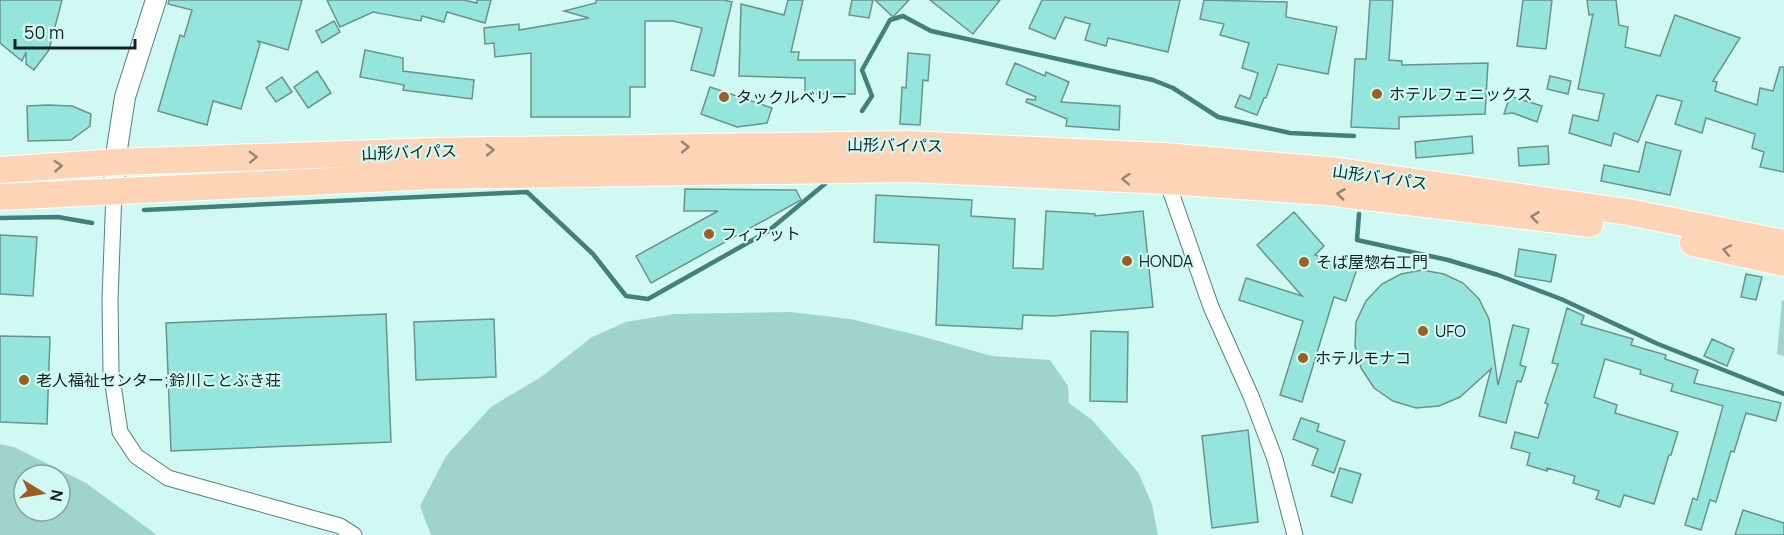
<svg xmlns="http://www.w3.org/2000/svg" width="1784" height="535" viewBox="0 0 1784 535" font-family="Manrope,'Noto Sans JP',sans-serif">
	<rect width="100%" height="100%" fill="#d1f9f4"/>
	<!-- green -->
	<path fill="#9fd3cc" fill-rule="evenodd" d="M1782,300L1784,301V356L1777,354Z
		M790,312L850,319L917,335L992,356L1050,360L1068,386L1069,403L1092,420L1138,472L1152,504L1158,535H431L420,506L446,456L491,407L541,377L592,337L626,322L674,314Z
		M0,444L14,447L86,483L157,535H0ZM24,475H60V511H24Z"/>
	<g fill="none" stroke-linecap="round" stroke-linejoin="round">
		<!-- stream -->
		<path stroke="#438079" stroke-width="4.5" d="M862,111L872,96L862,70L890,20L903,16L931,31L1153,80L1173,88L1218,117L1290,133L1354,136
			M144,210L527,192L593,254L626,296L648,299L767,232L826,183
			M1359,214L1357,240L1448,260L1498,275L1561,299L1658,344L1784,394
			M0,218L58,217L92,223"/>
	</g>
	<!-- building -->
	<path fill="#94e5db" stroke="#6c928c" stroke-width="1.5" d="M0,0H62L49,50L34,70L26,64V52L22,61L0,43Z
		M169,0H302L288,50L258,41L260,44L241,109L213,101L207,125L158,111L180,35L184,37L192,10L168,4Z
		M327,0H464L477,3V0H491L485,23L447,12L444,22L422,16L421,21L373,12L340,27Z
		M596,0H724L732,2L714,76L691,70L702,28L673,21H645V87H630V117H531V53L495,57L494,43L485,44L484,28L519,24V30L589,18L564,11L596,3Z
		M788,0H803L791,52H799L798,60H855V94H805V78L739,76L741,4L784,15Z
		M852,0H873L869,18L849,15Z
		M875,0H909L893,17Z
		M930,0H1000L973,34Z
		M1042,0H1180L1168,52L1108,38L1106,46L1085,40L1090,24L1065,17L1055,39L1029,28Z
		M1204,0L1287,2L1286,17L1337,27L1328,74L1278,64L1266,98H1264L1257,115L1235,107L1240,95L1250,99L1258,73L1242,68L1249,43L1220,35L1224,24L1200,19Z
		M1370,0H1393L1389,60L1402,61V65L1488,63L1485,114L1399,117V129L1351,127L1355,59H1366Z
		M1523,0H1552L1546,49L1517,46Z
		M1587,0H1616L1619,25L1628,27L1625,47L1660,56L1675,15L1740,38L1713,81L1717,82L1715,91L1757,105L1760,88L1773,91L1780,67H1784V172L1760,167L1764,152L1752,148L1755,134L1706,118L1702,133L1675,124L1682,101L1657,95L1638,142L1614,133L1611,146L1569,133L1573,115L1598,121L1604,94L1578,89L1593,14L1589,15Z
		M334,21L340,32L322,43L316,31Z
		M365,50L403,58V71L474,80L472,99L403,90L404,85L360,77Z
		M908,53L930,55L928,81L923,80L920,125L900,124L902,87L906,88Z
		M1015,63L1045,76L1046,72L1069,82L1061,102L1120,106L1119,130L1066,126L1067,119L1026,102L1027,99L1035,100L1036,97L1006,84Z
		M317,71L331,93L308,108L294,87Z
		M1550,76L1571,81L1568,94L1547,89Z
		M282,77L292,92L276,102L266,88Z
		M710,87L772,108L767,123L737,127L701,114Z
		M1510,96L1542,106L1537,122L1513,113L1504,114Z
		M48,105L72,106L91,114L90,126L71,140L28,141L27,106Z
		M1472,136L1473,153L1416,158L1415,142Z
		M1646,142L1681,151L1670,195L1601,181L1604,165L1639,172Z
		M1548,146L1549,164L1519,166L1518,148Z
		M685,189L796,190L801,200L651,283L636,256L718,211H684Z
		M876,195L972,200L971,216L1015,219L1013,268L1043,269L1046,211L1095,214V216L1143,211L1153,307L1054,316L1023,315L1022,329L936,325L939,245L874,242Z
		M1294,212L1324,246L1315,255L1357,269L1346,301L1334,297L1302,402L1280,395L1303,321L1239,300L1246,278L1302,296L1257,245Z
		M0,235L37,237L33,296L0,294Z
		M1519,249L1556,255L1551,282L1515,276Z
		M1422,270L1444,274L1463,283L1479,299L1489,319L1498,385L1513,325L1529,329L1520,365L1526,367L1521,382L1517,381L1506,423L1479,416L1491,369L1460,397L1439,406L1416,408L1393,401L1374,388L1361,368L1355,346L1356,322L1366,301L1382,284L1401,274Z
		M1746,274L1762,277L1756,300L1741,297Z
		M1567,308L1584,316L1581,324L1633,339L1631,345L1666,355L1665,359L1698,370L1694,383L1781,403L1776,421L1746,413L1734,452L1731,451L1716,502L1710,500L1701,530L1685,525L1693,498L1697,500L1723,406L1671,391L1673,384L1640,374L1641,370L1605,359L1594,397L1617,405L1615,413L1678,432L1671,455H1669L1654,504L1624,495L1620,507L1596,499L1599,491L1573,483L1575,476L1547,468V471L1527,465L1530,453L1511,448L1515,432L1538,438L1548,404L1545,403L1558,364L1552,363Z
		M386,314L391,442L171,451L166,323Z
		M494,319L496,377L416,380L414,322Z
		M1091,331L1128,332L1127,402L1090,401Z
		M0,336L50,337L47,424L0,422Z
		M1712,339L1734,349L1727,366L1704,356Z
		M1301,418L1319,424L1317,431L1345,441L1334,473L1312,465L1318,449L1293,439Z
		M1248,430L1258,522L1212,528L1202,436Z
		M1340,468L1361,474L1352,503L1331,496Z
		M1743,510L1784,523V535H1735Z"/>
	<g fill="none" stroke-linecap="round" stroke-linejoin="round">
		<defs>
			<path id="minor" d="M1167,181L1211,307L1251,396L1275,459L1295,535
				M114,191L110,300L111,371L120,432L136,456L168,478L340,526L354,535"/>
			<path id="tertiary" d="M114,191L115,162L125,97L156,0"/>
			<path id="trunk" d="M0,170L115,162L433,151L908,144L1164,156L1338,171L1628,212L1784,243
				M0,197L433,176L908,169L1167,181L1325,192L1590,224
				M1693,243L1784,263"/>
		</defs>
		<!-- minor casing -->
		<use href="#minor" stroke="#597e79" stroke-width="17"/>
		<!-- tertiary casing -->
		<use href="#tertiary" stroke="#597e79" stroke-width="22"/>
		<!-- trunk casing -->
		<use href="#trunk" stroke="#fff" stroke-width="28"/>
		<!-- minor -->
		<use href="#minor" stroke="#fff" stroke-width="15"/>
		<!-- tertiary -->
		<use href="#tertiary" stroke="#fff" stroke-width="20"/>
		<!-- trunk -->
		<use href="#trunk" stroke="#fed4b6" stroke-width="26"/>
	</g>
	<!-- one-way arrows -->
	<defs><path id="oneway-chevron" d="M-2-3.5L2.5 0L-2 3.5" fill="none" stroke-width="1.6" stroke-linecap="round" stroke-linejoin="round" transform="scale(1.5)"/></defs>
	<g stroke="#948472">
		<use href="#oneway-chevron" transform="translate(685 147) rotate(-1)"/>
		<use href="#oneway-chevron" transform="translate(490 150) rotate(-1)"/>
		<use href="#oneway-chevron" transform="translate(253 157) rotate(-2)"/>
		<use href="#oneway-chevron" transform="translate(58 166) rotate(-4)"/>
		<use href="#oneway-chevron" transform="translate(1126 179) rotate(-177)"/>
		<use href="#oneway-chevron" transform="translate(1341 194) rotate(-173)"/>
		<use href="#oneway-chevron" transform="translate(1535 217) rotate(-173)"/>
		<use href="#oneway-chevron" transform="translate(1727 250) rotate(-168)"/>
	</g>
	<!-- markers -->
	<g fill="#9c5e24" stroke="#d1f9f4" stroke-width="2">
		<circle cx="1377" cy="94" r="6"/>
		<circle cx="724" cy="97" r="6"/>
		<circle cx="709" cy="234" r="6"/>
		<circle cx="1127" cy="261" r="6"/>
		<circle cx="1304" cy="262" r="6"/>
		<circle cx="1423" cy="331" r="6"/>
		<circle cx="1303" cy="358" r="6"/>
		<circle cx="24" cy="380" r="6"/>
	</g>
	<g text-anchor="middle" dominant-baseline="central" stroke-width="4.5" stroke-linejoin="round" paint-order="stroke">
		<!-- poi labels -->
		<g font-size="16" fill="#132220" stroke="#d1f9f4" text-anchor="start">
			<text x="1389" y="94">ホテルフェニックス</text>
			<text x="736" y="97">タックルベリー</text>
			<text x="721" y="234">フィアット</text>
			<text x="1139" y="261">HONDA</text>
			<text x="1316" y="262">そば屋惣右工門</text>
			<text x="1435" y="331">UFO</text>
			<text x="1315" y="358">ホテルモナコ</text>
			<text x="36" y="380">老人福祉センター;鈴川ことぶき荘</text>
		</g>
		<!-- street labels -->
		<g font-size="16" fill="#132220" stroke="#d1f9f4">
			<text transform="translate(895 145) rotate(1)">山形バイパス</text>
			<text transform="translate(409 152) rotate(-2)">山形バイパス</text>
			<text transform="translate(1380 177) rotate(8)">山形バイパス</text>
		</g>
	</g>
	<!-- north arrow -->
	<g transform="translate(42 493) rotate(101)"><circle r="28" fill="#d1f9f4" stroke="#85a39f" stroke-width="1.5"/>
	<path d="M0-4.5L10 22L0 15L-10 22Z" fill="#9c5e24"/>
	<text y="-9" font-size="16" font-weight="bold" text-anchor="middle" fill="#132220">N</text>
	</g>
	<!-- scale -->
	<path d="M15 39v9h120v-9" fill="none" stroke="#132220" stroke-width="3"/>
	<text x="24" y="39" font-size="18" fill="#132220" stroke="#d1f9f4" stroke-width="4.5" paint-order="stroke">50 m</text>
</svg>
